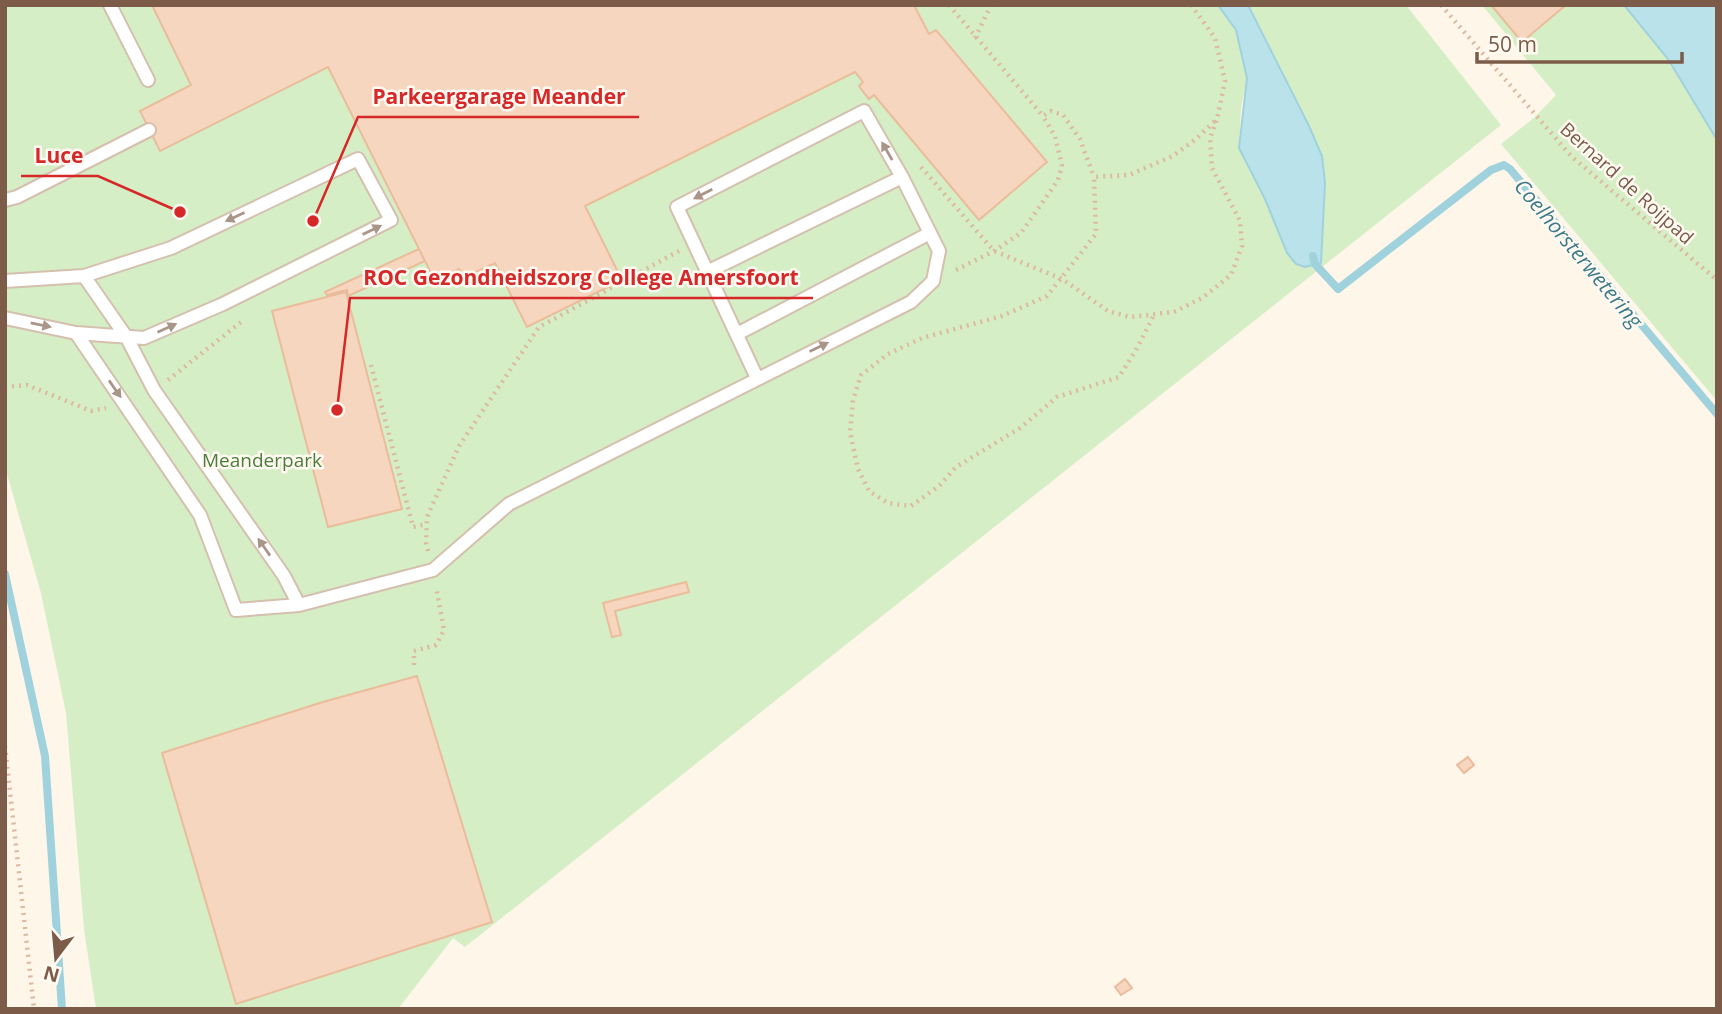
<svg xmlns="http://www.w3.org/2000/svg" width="1722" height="1014" viewBox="0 0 1722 1014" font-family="'Open Sans',sans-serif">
	<rect width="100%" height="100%" fill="#fef6e9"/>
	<!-- green -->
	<path fill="#d5eec5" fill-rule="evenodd" d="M5,5H152L191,85L140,111L160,151L328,67L435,281L459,269L464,278L495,263L527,327L622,280L585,206L855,72L863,82L859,86L867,97L874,95L979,219L1047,162L937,30L929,34L914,5H1218L1236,30L1247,78L1241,109L1239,148L1250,172L1305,267L1320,263L1322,255V156L1309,126L1248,5H1406L1501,125L465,947L453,938L398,1009H96L84,929L66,713L41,593L5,467ZM417,676L492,922L236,1004L162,754L323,702Z
		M1482,5H1624L1668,59L1717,140V401L1501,144L1535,117L1556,95Z"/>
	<!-- water -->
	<path fill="#bae2eb" stroke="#a0d2dd" stroke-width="2" d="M1218,5H1248L1309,126L1322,156L1325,183L1321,263L1305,267L1296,264L1287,253L1265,199L1239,148L1247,78L1236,30Z
		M1624,5H1717V140L1668,59Z"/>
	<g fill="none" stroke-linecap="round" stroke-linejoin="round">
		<!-- stream -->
		<path stroke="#a0d2dd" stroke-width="8" d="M1313,256L1315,264L1338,289L1491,170L1504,165L1510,169L1717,414
			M5,574L45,756L62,1009"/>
	</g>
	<!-- building -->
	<path fill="#f6d6be" stroke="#ebbc9c" stroke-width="2" d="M152,5H914L929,34L936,30L1047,162L979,220L874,95L869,99L864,93L859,86L863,82L855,72L585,206L622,280L527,327L495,263L463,278L459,269L435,281L328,67L160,151L140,111L191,85Z
		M1491,5H1566L1522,42Z
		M419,249L425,261L348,296L347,290L327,295L325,292Z
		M346,292L402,509L328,527L272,311Z
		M686,582L689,592L615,611L621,635L612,637L603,603Z
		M417,676L492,922L236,1004L162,753L323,702Z
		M1468,757L1474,765L1464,773L1457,765Z
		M1125,979L1132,988L1121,995L1115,987Z"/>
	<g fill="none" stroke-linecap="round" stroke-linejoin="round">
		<defs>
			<path id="lane" d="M110,5L148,80
				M5,200L17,197L149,130
				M709,271L902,177
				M84,276L127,338L154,390L284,576L299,605
				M5,281L84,276L171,248L358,159L391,220L223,304L144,338L76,333L5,318
				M76,333L200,515L236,610L299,605L433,570L509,504L911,302L933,281L939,251L902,177L864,111L677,207L757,378
				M737,334L930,233"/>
		</defs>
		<!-- lane casing -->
		<use href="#lane" stroke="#d5c0af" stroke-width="16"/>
		<!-- path -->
		<path stroke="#dcb9a0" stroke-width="4.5" stroke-dasharray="2 5" stroke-linecap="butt" d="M949,5L1043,116L1051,111L1063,115L1080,139L1094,177
			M1191,5L1215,38L1225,81L1217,119
			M1441,5L1571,156L1717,280
			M975,38L991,5
			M921,167L994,251L1062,279L1108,311L1130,317L1174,312L1202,298L1231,275L1242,246L1240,221L1212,168L1210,138L1217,119L1196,139L1173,156L1129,175L1094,177L1096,234L1047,296L1002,316L922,338L888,354L861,375L853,400L850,432L858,469L869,491L888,503L911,506L939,486L956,467L1020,428L1057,397L1119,377L1136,350L1155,313
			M956,270L994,251L1021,233L1058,180L1062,166L1055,136L1043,116
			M371,365L413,527L427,524
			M168,380L241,322
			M5,387L27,385L91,411L106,408
			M428,551L426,543L427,517L459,446L539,327L679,251
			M414,665V651L436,645L444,630L436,587
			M5,746L34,1009"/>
		<!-- lane -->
		<use href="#lane" stroke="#fff" stroke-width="12"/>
	</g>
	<!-- one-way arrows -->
	<defs><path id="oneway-solid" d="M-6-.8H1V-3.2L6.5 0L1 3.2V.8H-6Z" transform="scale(1.75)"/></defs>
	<g fill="#aa9589">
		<use href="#oneway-solid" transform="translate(887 151) rotate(-120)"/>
		<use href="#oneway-solid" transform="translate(703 194) rotate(153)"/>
		<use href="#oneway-solid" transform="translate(235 217) rotate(155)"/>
		<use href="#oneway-solid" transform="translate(372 230) rotate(-26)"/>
		<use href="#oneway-solid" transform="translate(41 325) rotate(12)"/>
		<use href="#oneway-solid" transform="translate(167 328) rotate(-24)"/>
		<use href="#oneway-solid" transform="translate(819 347) rotate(-26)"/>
		<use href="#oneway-solid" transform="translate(115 389) rotate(55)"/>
		<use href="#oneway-solid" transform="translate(264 547) rotate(-125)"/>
	</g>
	<g text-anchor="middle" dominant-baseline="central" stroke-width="5" stroke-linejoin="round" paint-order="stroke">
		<!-- street labels -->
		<g font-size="19" fill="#7c5c49" stroke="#fffaf1">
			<text transform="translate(1627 183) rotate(42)">Bernard de Roijpad</text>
		</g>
		<!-- park labels -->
		<g font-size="19" fill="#4e7c3d" stroke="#fffaf1">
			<text x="262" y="460">Meanderpark</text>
		</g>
		<!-- water labels -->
		<g font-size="21" font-style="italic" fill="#3d7b8a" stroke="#fffaf1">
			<text transform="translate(1579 253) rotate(50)">Coelhorsterwetering</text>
		</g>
	</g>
	<!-- callouts -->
	<path fill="none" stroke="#d62828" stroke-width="2.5" d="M313 221L358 117H639M180 212L98 176H21M337 410L350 298H813"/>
	<g fill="#d62828" stroke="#fffaf1" stroke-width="2.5">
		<circle cx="313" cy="221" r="7"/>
		<circle cx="180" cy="212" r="7"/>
		<circle cx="337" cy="410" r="7"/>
	</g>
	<g font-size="21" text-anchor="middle" font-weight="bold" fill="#d62828" stroke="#fffaf1" stroke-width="5" stroke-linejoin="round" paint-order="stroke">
		<text x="499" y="104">Parkeergarage Meander</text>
		<text x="59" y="163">Luce</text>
		<text x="581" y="285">ROC Gezondheidszorg College Amersfoort</text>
	</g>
	<!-- border -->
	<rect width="1722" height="1014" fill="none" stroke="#7c5c49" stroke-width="14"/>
	<!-- north arrow -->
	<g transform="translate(56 958) rotate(196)" stroke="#fffaf1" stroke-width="5" paint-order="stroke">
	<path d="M0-5L12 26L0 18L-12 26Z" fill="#7c5c49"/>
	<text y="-10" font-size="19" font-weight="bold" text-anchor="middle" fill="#7c5c49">N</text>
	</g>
	<!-- scale -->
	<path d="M1477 52v10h205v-10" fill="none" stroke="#7c5c49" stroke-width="3.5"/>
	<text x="1488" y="52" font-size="21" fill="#7c5c49" stroke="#fffaf1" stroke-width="5" paint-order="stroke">50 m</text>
</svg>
